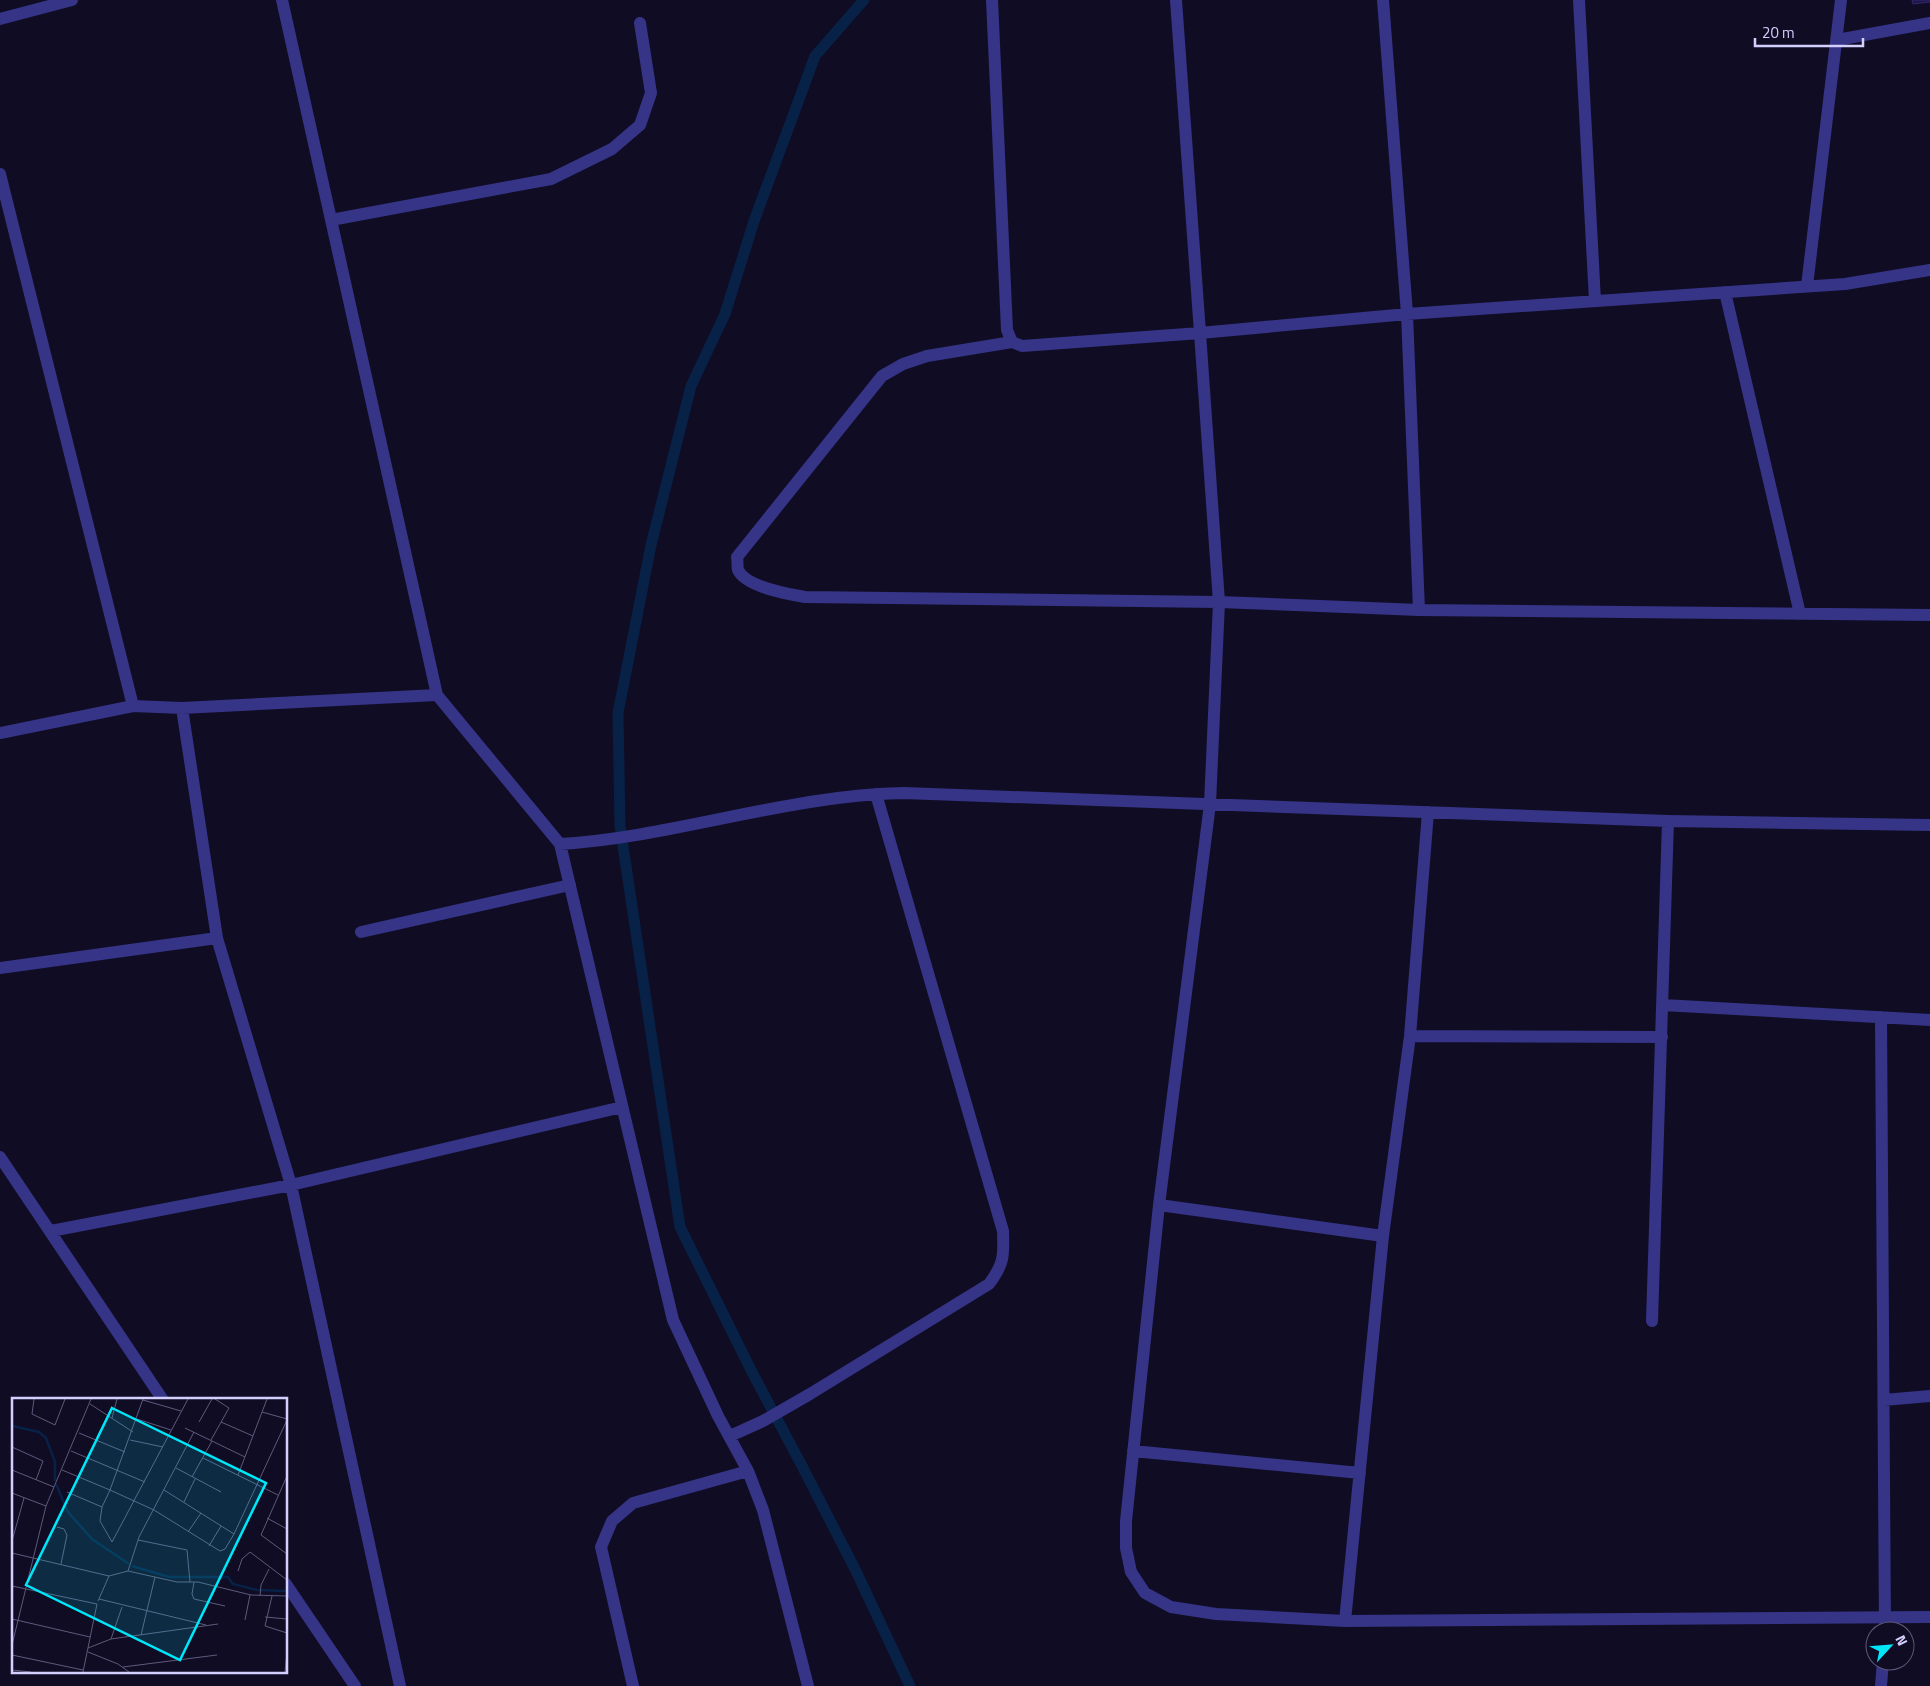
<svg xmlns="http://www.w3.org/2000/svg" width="1930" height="1686" viewBox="0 0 1930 1686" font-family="'Titillium Web',sans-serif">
	<rect width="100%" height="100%" fill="#100c24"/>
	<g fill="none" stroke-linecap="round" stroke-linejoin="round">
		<!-- stream -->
		<path stroke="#082147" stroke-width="11" d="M864,0L815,56L754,221L725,314L691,386L651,545L618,713L620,826L680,1227L753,1374L801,1464L856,1571L910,1686"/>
	</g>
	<!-- building -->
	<path fill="#1f1746" stroke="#352774" d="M1912,0H1930V2L1913,4Z"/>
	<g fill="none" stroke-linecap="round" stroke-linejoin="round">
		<!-- lane -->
		<path stroke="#353486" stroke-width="12" d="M361,932L570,885"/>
		<!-- street -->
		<path stroke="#353486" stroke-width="12" d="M282,0L437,695L560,844C676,837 787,795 904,793L1668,821L1930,825
			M992,0L1007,330L1012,342L1022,346L1200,333L1176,0
			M1383,0L1407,314L1419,610
			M1579,0L1595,301
			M0,19L72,0
			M1837,40L1930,23
			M0,174L133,706L0,733
			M331,220L551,179L612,149L640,125L651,93L640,23
			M1930,270L1845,284L1407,314L1200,333L1219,602L1210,804L1159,1205L1126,1521V1548L1131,1572L1145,1593L1171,1607L1216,1614L1345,1621L1930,1617
			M1807,286L1841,0
			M1725,292L1800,614
			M1012,342L927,356L903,364L882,376L737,557C738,561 737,567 738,570C746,587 788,594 805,597L1219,602L1419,610L1930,615
			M133,706L182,708L437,695
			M182,708L217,938L291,1185L400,1686
			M560,844L673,1320L718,1416L748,1471L763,1510L808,1686
			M0,968L217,938
			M1663,1005L1930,1020
			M1881,1017L1885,1631
			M1410,1036L1662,1037
			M0,1157L163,1400
			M1159,1205L1383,1236
			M51,1231L291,1185L622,1107
			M1652,1321L1668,821
			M1884,1400L1930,1396
			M730,1436L763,1421L810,1394L989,1284C1004,1264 1004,1256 1003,1231L876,794
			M1133,1451L1360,1473
			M286,1584L355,1686
			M1345,1621L1383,1236L1410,1036L1428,812
			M633,1686L601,1547L612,1521L633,1503L748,1471
			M1881,1686L1883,1661"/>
	</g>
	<!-- overview -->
	<g transform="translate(12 1398)">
		<rect width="275" height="275" fill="#100c24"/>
		<path fill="none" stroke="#082147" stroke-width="2.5" d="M0,28L27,34L34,40L43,64V83M44,86L56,114L80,141L117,166M120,168L157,179H216L221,186L245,192L275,193"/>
		<path fill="none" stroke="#5e5a7c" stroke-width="1" d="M22,1L20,16L43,27L53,1M131,1L98,92L142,112L208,153L213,151L222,136L275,22M131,2L169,13M78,6L121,34M250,14L275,21M100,20L105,1M125,21L159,32M187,24L200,1M209,24L241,38M173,30L233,59M67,35L113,54M118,42L151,49M199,42L217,10L203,1M0,49L31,63L24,82M59,53L133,84M191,60L266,97M164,70L209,94M0,72L42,89M50,72L98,92L90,109L55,94M226,77L255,1M275,78L249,137L275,156M180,79L200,43M152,92L222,136M0,95L34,108M172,104L183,81M90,109L88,123L100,144L176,1M255,120L275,131M45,129L52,131L55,137L49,166M176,134L189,115M126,142L175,152L178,184M0,143L12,100M197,148L209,128M0,155L97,178L116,173L127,139L182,34M116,173L165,184H186L239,197L275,198M226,173L230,161L238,154L275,182M182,184L180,196L182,201L213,208M0,188L85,206L71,274M248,198L249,187L257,171M260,198L253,228L275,235M87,201L194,227M86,203L97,178M253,219L275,221M0,221L78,239M233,222L238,197M129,237L143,179M99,241L110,209M0,247L34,108L79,1M76,250L99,241L206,226M76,254L106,266L117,274M0,257L71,272M111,269L205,257M0,272L19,274M273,274L275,254"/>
		<path fill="#00e7fa" fill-opacity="0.15" stroke="#00e7fa" stroke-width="2.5" d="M100,10L254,85L168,262L14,187Z"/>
		<rect width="275" height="275" fill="none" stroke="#d3cfff" stroke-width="2.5"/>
	</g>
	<!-- north arrow -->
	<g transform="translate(1890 1646) rotate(64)"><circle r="24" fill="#100c24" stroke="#5e5a7c"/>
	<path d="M0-4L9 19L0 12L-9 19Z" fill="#00e7fa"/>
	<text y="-8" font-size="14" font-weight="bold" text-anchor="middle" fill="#d3cfff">N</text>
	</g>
	<!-- scale -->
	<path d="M1755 38v8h108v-8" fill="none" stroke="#d3cfff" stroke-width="2.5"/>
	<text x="1762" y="38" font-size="15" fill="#d3cfff" stroke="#100c24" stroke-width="4" paint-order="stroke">20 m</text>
</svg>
